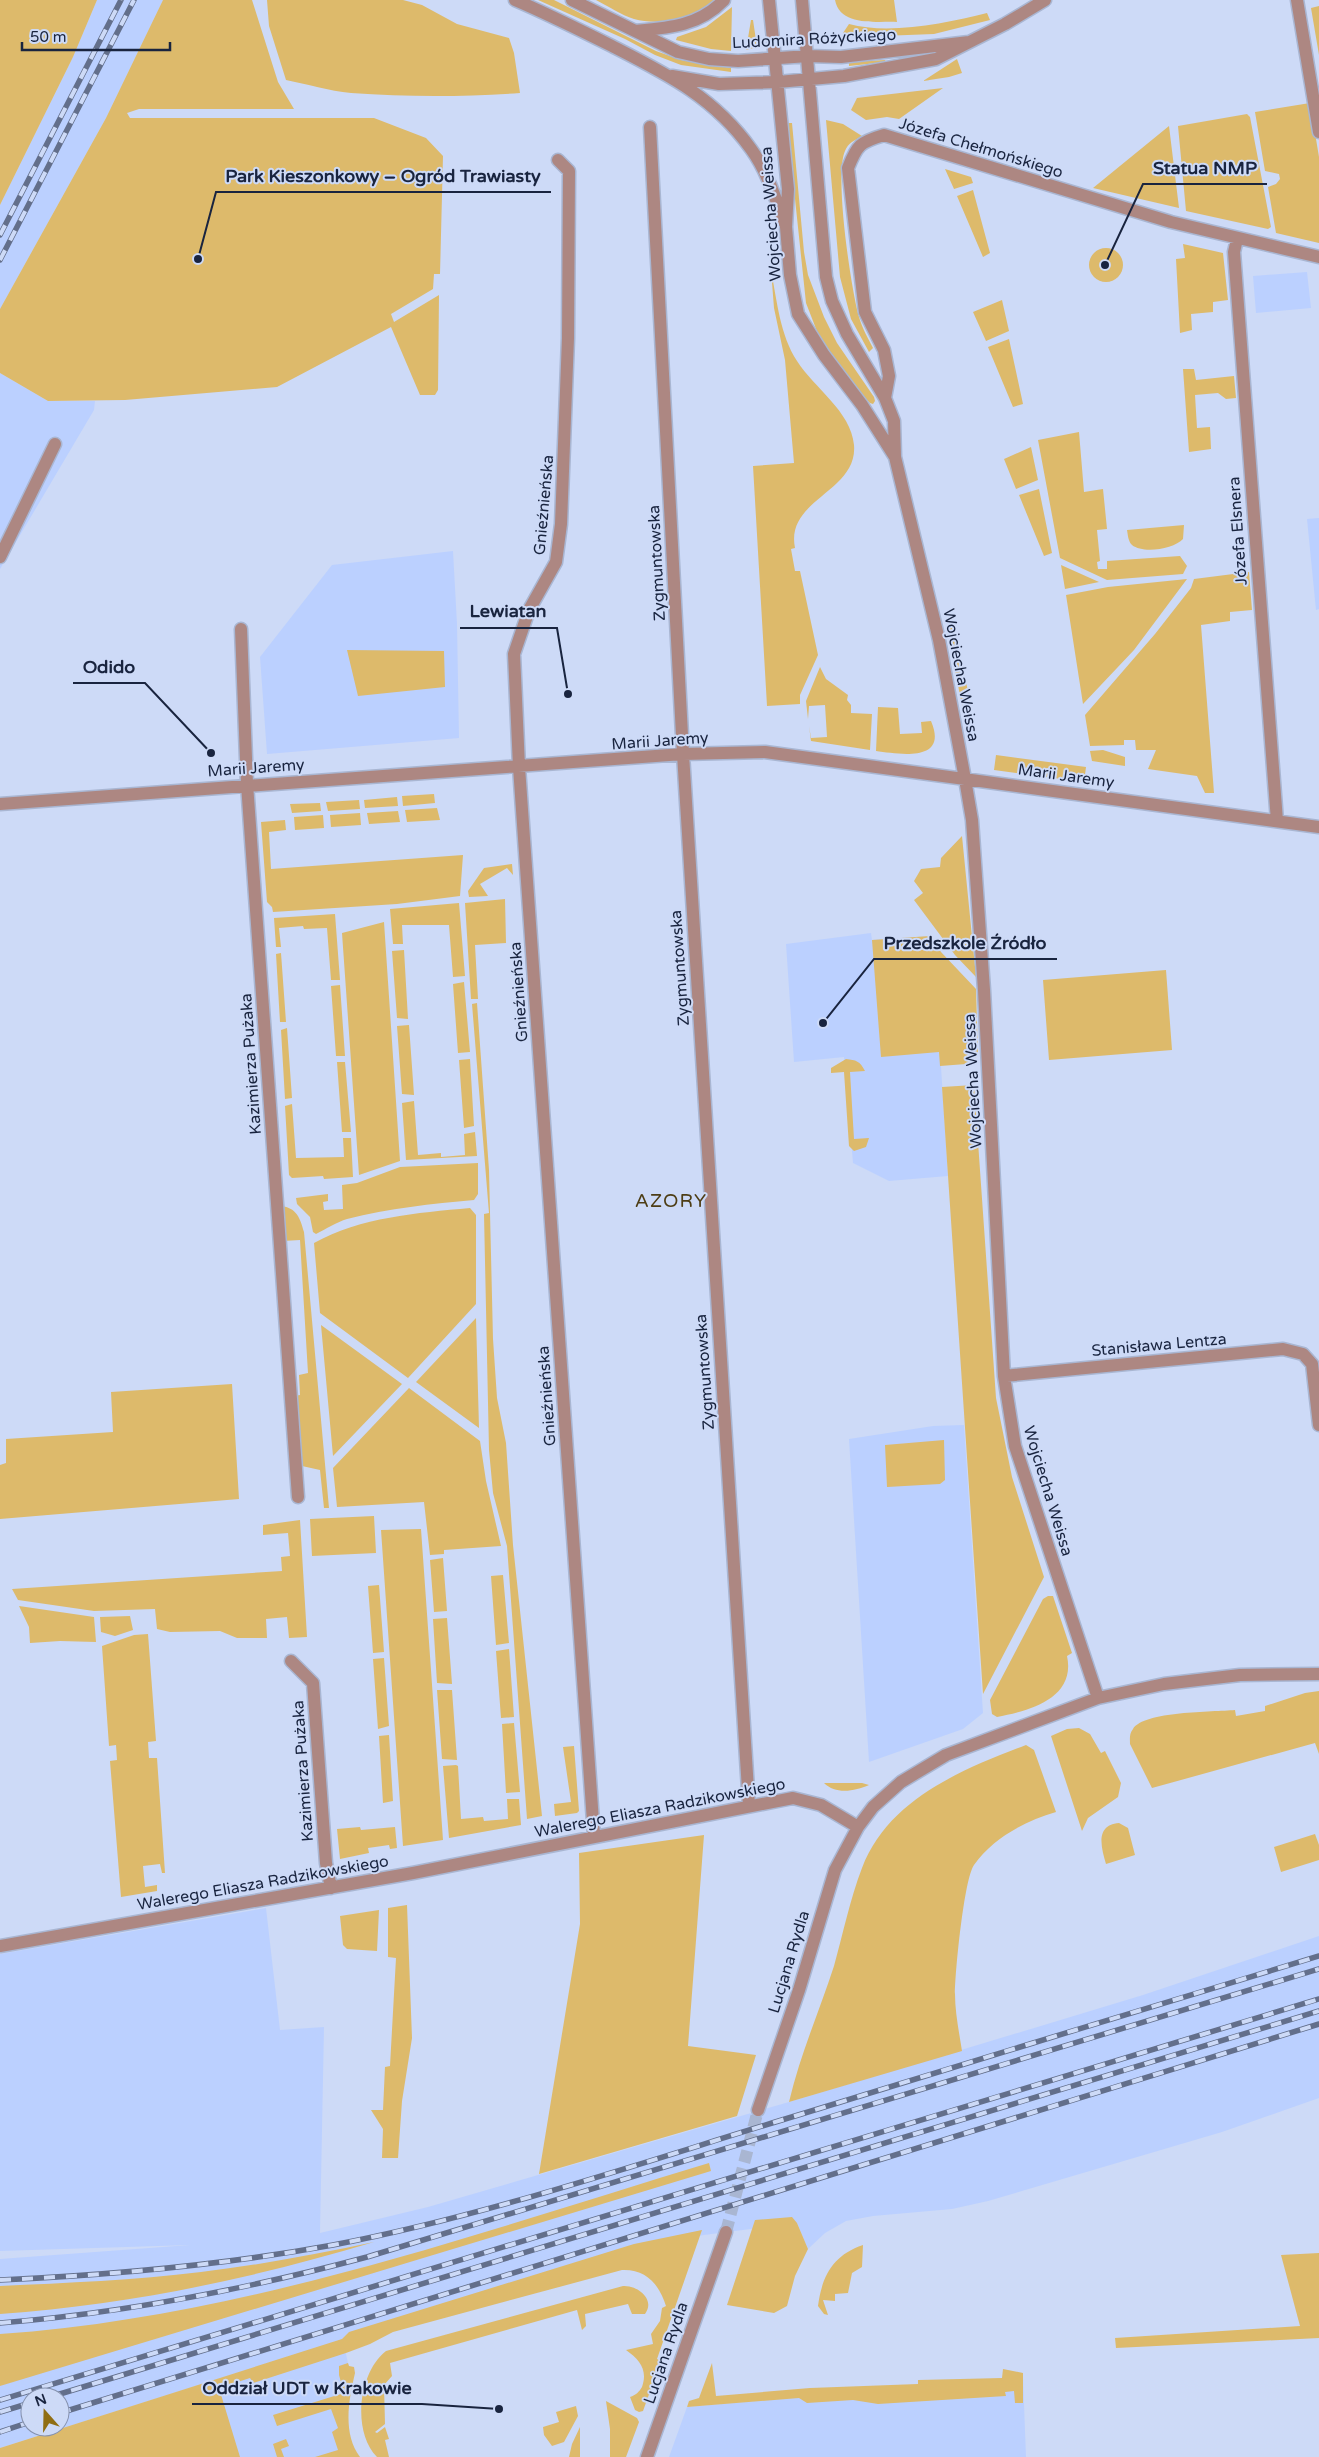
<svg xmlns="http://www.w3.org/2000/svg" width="1319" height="2457" viewBox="0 0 1319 2457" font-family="'Varela Round',sans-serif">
	<rect width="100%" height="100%" fill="#cddaf7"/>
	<!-- built -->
	<path fill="#bbd0ff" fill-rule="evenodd" d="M97,0H163L106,118L0,309V205L73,57Z
		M1307,272L1311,308L1256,313L1253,276Z
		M0,373L48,401H95L94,410L0,569Z
		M1319,518V609L1316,610L1307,519Z
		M453,551L457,624L459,738L267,754L260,657L332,565Z
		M871,933L872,940L930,936L933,942L948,1176L889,1181L853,1163L844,1057L794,1062L786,944Z
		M964,1425L983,1713L963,1729L869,1762L849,1439L933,1426Z
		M266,1908L280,2030L324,2027L320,2233L428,2207L789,2102L1143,1995L1319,1936V2098L1222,2132L988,2201L952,2209L873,2216L846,2221L825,2233L808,2249L797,2223L704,2235L644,2247L343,2340L349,2368L346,2457H234L215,2386L237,2373L0,2448V2259L190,2245L0,2251V1954ZM30,2397H60V2427H30Z
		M1023,2378L1026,2457H669L687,2407Z"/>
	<!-- green -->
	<path fill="#ddba6b" d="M0,0H97L73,57L0,205Z
		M163,0H252L278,82L294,109H139L127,113L130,118H374L426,138L443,156L440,274H434L433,289L391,314L394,322L439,295L438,390L435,395H420L391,327L277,387L125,400L48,401L0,373V309L106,118Z
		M267,0H403L422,5L457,24L509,38L514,53L520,93C463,97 407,97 351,93C329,91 307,84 286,80L269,26Z
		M538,0H554L656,51L681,60L731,68V72L681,65L655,55L625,39Z
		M596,0H714C694,19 660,26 634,19C621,15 608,6 596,0Z
		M835,0H894L897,22C877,21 840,27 835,0Z
		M1319,6V55L1311,8Z
		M732,7L731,51L711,49L676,40L677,37L706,27Z
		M987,13L990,20L934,34L855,37L843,33L849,24C889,35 947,23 987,13Z
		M751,20H753L757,47L746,50Z
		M957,59L962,73L949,77L923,81Z
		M885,60L886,62L849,66V62Z
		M943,88L899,119L887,117L866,120L851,110L857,98Z
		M1310,103L1319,157V243L1276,233L1268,187L1276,184L1280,179L1279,174L1265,171L1255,112Z
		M1247,114L1250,117L1271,227L1268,229L1186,211L1178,126Z
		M826,120L843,124L862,136C855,140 848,143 845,151C834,175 851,289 859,317C862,328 868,338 873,348L869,352L851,319L840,277Z
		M787,123H792L804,252L808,275L824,317L837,343L874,397L875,401L873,404L870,403L855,388L820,339L806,303Z
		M1169,126L1179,208L1093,188Z
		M945,169L971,177L973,183L954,189Z
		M973,190L990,253L983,257L957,196Z
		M1183,244L1223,253L1228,300L1213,302V312L1191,314L1192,330L1180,333L1176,259L1185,258Z
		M1089 265a17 17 0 1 1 34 0a17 17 0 1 1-34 0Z
		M771,270C777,301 780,335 797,361C814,388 851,411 854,445C858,492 785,499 795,548L791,549L795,571H800L818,655L800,695V704L767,706L753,466L794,463L785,360L774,308Z
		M1002,300L1009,331L986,341L973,312Z
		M1009,339L1023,404L1013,407L988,347Z
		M1183,369H1194L1196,380L1234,376L1236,398L1226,399L1218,393L1195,395L1197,428L1210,427L1211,449L1189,452Z
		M1079,432L1084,492L1103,489L1107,529L1097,530L1100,561L1097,562L1098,569H1107V561L1180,556L1187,566L1183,574L1107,580L1060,558L1038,440Z
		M1031,447L1038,480L1016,489L1004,459Z
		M1039,489L1052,553L1044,556L1019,495Z
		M1184,525L1183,539C1174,549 1143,554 1132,545C1128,541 1128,535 1127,530Z
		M1061,565L1099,582L1065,589Z
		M1249,572L1252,610L1230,612V621L1201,625L1214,793H1205L1197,776L1148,769L1156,750H1136L1135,740H1124V745L1090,746L1085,715L1155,634L1191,588L1194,579Z
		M1187,579L1134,650L1083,704L1066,595L1108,587Z
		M953,624L972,709L963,710L946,626Z
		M347,650L444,651L445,687L358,696Z
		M820,667L826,679L848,695L847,700L851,705V713L872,714L870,750L811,741L809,726L811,738L827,737L825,705L809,706L808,719L806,701Z
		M878,707L898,708L900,734L922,733L921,722L931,721C949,763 899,754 876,751Z
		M1103,750L1125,757V766L1092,761L1090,751Z
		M996,755L1086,767L1084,782L994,770Z
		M434,794L435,803L403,806L402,796Z
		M397,797L398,806L365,808L364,800Z
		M359,800L360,809L328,811L326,802Z
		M320,803L321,811L292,813L290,804Z
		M437,808L440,820L407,822L405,810Z
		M398,811L400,822L369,824L367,813Z
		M360,813L361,825L331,827L330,815Z
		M323,815L324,828L295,830L294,817Z
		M285,820L286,830L269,832L271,869L463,855L460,896L397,904L273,912L272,907L267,902L261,822Z
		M962,836L976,977L955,955L914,900L923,893L914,881L921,869L940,867L941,858Z
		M512,864L513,875L507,868L480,884L488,896L469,897L468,891L484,868Z
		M505,899L506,943L475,945L478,999H471L465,903Z
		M459,903L465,976L453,977L449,925H402L403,944H393L390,909Z
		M335,914L340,980H331L327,928L304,929L303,926L279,928L281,947H276L274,918Z
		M384,922L400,1161L359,1175L342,933Z
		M930,936L941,952L976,989L978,1056L966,1064L940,1066L939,1052L881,1057L872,940Z
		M404,950L408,1019L397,1018L392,951Z
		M281,953L286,1022H280L276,954Z
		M1166,970L1172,1050L1049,1060L1043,980Z
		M464,982L470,1052L458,1053L453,984Z
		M340,985L345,1056H336L331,986Z
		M477,1003L489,1170L493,1339L497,1398L506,1443L513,1545L542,1816L527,1819L507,1546L493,1493L489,1450L484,1214L489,1213L472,1004Z
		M409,1025L414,1095L402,1094L397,1026Z
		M287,1028L292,1098L285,1099L281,1030Z
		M470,1059L474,1126L464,1128L459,1060Z
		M846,1059C856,1060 860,1061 865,1071L850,1072L854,1139L869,1138L866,1147L854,1151L849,1146L844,1072L831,1073V1068Z
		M337,1062H345L351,1132H342Z
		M974,1085L996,1398L1012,1477L1044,1577L983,1694L942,1087Z
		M414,1101L418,1155L441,1153V1157L465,1155L464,1134L475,1132L477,1156L406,1160L402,1103Z
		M292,1104L296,1158L344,1157L343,1138H351L353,1177L324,1179L323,1176L292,1178L289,1175L285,1106Z
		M478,1163V1194L474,1200C432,1204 389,1208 347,1219C337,1222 326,1229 316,1234L313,1232L310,1217L297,1204L296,1198L328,1194V1201L323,1202L324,1210L343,1209L342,1185L357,1183L400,1167Z
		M281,1206C297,1208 300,1218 304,1232L329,1508H324L320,1470L302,1466L294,1396L300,1395L299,1375L308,1373L300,1240L283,1241Z
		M470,1208L476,1215V1304L408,1378L320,1313L314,1243C361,1217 417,1213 470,1208Z
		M476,1318L479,1428L416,1382Z
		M321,1325L402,1384L333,1456Z
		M232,1384L239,1499L0,1519V1465L6,1463V1439L113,1432L111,1392Z
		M409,1388L480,1441L486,1481L501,1546L444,1550V1554L430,1555L424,1502L337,1507L333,1468Z
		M944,1440L945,1480L940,1484L887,1487L885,1445Z
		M374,1516L376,1553L312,1556L310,1519Z
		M300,1520L307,1637L289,1638L287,1617L266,1619L267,1638H237L220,1631L170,1632L157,1629L155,1609L94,1611L18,1600L12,1589L282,1571L281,1557L290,1556L288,1533L263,1535V1525Z
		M421,1529L443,1840L403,1846L381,1530Z
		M443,1558L447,1611L434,1612L430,1560Z
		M503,1575L509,1643L496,1645L491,1576Z
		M379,1585L384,1652L373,1653L368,1586Z
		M1048,1596H1053L1072,1653L1067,1656C1076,1698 1030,1711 997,1717L992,1714L990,1700L1043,1599Z
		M19,1606L94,1617L96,1642L60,1641L30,1643L29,1627Z
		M130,1616L133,1630L115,1636L101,1632L100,1617Z
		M447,1618L452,1684L437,1683L433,1619Z
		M148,1634L156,1741L148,1742L149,1758H157L165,1873H162L160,1864L143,1866L145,1887L157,1885V1891L121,1897L110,1761L117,1760L116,1745L109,1746L102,1646L134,1635Z
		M509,1649L514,1717L501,1718L496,1651Z
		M384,1658L389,1726L378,1729L373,1659Z
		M437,1690H452L457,1760L442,1759Z
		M1319,1691V1754L1315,1743L1152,1788L1130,1744C1130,1739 1129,1734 1133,1729C1144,1711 1213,1712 1235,1710L1236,1716L1265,1711V1706L1305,1693Z
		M514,1723L520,1792L506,1793L502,1724Z
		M1079,1728L1090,1734L1101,1753L1105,1751L1121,1783L1118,1797L1088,1818L1082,1831L1051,1736L1067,1729Z
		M389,1735L393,1801L383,1803L379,1736Z
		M1026,1745L1034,1750L1056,1812C1025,1821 993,1838 974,1865C964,1879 955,1973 955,1994C955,2012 959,2032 962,2051L789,2102C800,2055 819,2012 834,1966C843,1934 850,1899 862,1868C888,1799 963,1769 1026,1745Z
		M574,1746L579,1811L577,1813L555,1816L554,1804L571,1802L563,1747Z
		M456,1765L458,1766L461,1819L483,1817L484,1821L508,1819L507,1799H519L521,1825L449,1838L443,1766Z
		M824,1783H862L869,1785C855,1791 836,1795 824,1783Z
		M1119,1823L1128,1828L1135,1855L1106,1864C1101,1847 1095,1825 1119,1823Z
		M360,1827L361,1830L395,1827L397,1848L390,1849L389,1845L368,1848L369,1853L340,1859L337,1829Z
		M1315,1834L1319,1845V1860L1281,1872L1274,1847Z
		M704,1835L688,2046L756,2055L737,2116L539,2174L580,1924L579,1853Z
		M407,1905L412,2038L402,2101L398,2158H382L383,2129L371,2110H383L385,2067L390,2066L396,1958L388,1957V1908Z
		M379,1910L377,1951L347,1949L343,1945L340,1916Z
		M709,2163L711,2171L0,2386V2334C244,2317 477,2233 709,2163Z
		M792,2217L797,2223L808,2249L795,2276L787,2306L774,2313L727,2305L755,2220Z
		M702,2230L657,2359L661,2361L643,2411L639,2412L635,2410L630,2397C636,2395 639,2392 642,2387C648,2370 640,2360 626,2350L653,2344L651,2334L660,2321L662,2308L666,2306C659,2284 646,2269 622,2270L393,2332L370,2344L346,2353L253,2383L250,2378L219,2388L240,2457H0V2448L342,2339L349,2332L634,2244Z
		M374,2242C251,2279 128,2305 0,2314V2286C67,2283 135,2280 201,2272C260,2265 317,2254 374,2242Z
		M863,2245L862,2267L852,2273L848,2293L835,2294V2301L823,2300L828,2315L824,2314L818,2306C822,2276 833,2255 863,2245Z
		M1319,2253V2338L1116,2348L1115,2338L1300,2326L1281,2255Z
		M623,2286C637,2285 656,2299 645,2314H632L628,2304L585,2314L586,2326L582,2330L577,2310L390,2363L392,2376L384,2385L385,2424L375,2432L377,2433L385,2427L389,2439L385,2440L389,2457H377C352,2432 358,2373 386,2351Z
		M348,2363L349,2366L354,2367L355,2373C349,2399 342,2433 360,2457H315L338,2450L332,2432L338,2428L331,2409L277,2426L273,2415L344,2393L339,2375V2366Z
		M712,2363L716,2396L810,2388L918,2384V2380L1002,2378L1003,2369L1023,2373V2403H1015L1014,2391L1005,2392L1006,2396L878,2404L853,2400L807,2403L799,2398L687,2407L689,2401L699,2398Z
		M606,2401L637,2418L639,2422L626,2457H610V2429Z
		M576,2406L578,2416L564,2442L552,2446L544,2435L543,2427L559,2422L556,2412Z
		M580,2427V2457H569L572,2444Z
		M286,2439L289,2446L281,2449L284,2457H277L273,2444Z"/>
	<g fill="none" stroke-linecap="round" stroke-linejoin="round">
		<!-- minor-tunnel -->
		<path stroke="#a9b6d2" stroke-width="12" stroke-dasharray="12 6" stroke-linecap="butt" d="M726,2232L758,2110"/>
		<defs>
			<path id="minor" d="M515,0C548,14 580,30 612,46C667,74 714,97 751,149C767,171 775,197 784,222
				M572,0L678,52L709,59L738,61L808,56L841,57L969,42
				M769,0L788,189L786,227L790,275L798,314L824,355L862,405L895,457
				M802,0L826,277L832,301L847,334L885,398L894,421L895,457L939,640L965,779L972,820L984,990L1004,1376L1015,1446L1098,1698
				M1297,0L1319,132
				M635,31C669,28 699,26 724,0
				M672,76L719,84L778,82L844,76L936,59L1005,24L1045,0
				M650,127L683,754L749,1806
				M558,160L569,171L568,338L561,524L556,562L529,610L514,654L519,767L594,1836
				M1237,239L1234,252L1277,821
				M885,398L889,376L884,350L865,312L848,168C857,145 860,142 884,135L1171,222L1319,257
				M0,557L55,444
				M241,629L247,784L298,1497
				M0,804L683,754L765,752L1319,827
				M1004,1376L1283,1349L1303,1354L1312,1364L1319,1425
				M291,1661L313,1683L326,1863L331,1888
				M0,1946L413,1873L793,1798L821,1805L858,1827
				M758,2110L799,1990L835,1870L858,1827L873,1807L901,1782L946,1755L1098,1698L1164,1684L1240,1675L1319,1674
				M647,2457L726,2232"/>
		</defs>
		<!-- minor casing -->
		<use href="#minor" stroke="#a9b6d2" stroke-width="15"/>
		<!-- minor -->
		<use href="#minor" stroke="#ad8782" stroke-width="12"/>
		<defs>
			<path id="rail" d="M0,235L121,0
				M0,260L134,0
				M0,2280C112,2275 223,2265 333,2245C490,2215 643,2162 795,2116C970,2062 1144,2009 1319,1956
				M0,2323C125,2313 247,2289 367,2257L1319,1969
				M50,2397L1319,2011
				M0,2400L1319,1999
				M0,2412L30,2403
				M60,2413L1319,2024
				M0,2432L30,2422"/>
		</defs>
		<!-- rail casing -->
		<use href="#rail" stroke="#636f8b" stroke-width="5.5"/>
		<!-- rail -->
		<use href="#rail" stroke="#cddaf7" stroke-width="4" stroke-dasharray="11" stroke-linecap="butt"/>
	</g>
	<g text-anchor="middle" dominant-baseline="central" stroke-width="4" stroke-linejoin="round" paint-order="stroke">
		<!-- street labels -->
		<g font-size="16" fill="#19243f" stroke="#cddaf7">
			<text transform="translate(814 39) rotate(-3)">Ludomira Różyckiego</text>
			<text transform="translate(981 148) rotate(17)">Józefa Chełmońskiego</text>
			<text transform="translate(771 214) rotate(-94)">Wojciecha Weissa</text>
			<text transform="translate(544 505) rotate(-85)">Gnieźnieńska</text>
			<text transform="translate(1238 531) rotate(-94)">Józefa Elsnera</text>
			<text transform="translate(657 563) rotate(-93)">Zygmuntowska</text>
			<text transform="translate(961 675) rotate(79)">Wojciecha Weissa</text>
			<text transform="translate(660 741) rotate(-4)">Marii Jaremy</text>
			<text transform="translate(256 768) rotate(-4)">Marii Jaremy</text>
			<text transform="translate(1066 776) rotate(8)">Marii Jaremy</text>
			<text transform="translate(680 968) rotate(-94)">Zygmuntowska</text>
			<text transform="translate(519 992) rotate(-94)">Gnieźnieńska</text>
			<text transform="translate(251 1064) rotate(-94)">Kazimierza Pużaka</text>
			<text transform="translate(973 1081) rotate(-93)">Wojciecha Weissa</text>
			<text transform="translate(1159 1345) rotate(-5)">Stanisława Lentza</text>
			<text transform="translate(705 1372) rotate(-94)">Zygmuntowska</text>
			<text transform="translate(547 1396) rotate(-94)">Gnieźnieńska</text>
			<text transform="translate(1048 1491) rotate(73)">Wojciecha Weissa</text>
			<text transform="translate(303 1771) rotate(-94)">Kazimierza Pużaka</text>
			<text transform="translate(660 1808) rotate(-11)">Walerego Eliasza Radzikowskiego</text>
			<text transform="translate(263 1883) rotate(-10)">Walerego Eliasza Radzikowskiego</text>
			<text transform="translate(789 1962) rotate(-73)">Lucjana Rydla</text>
			<text transform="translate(666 2353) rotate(-71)">Lucjana Rydla</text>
		</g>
		<!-- quarter labels -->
		<g font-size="19" letter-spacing="1" fill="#4d3d15" stroke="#cddaf7">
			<text x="671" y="1201">AZORY</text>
		</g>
	</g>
	<!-- callouts -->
	<path fill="none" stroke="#19243f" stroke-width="2" d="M1105 265L1143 184H1267M198 259L216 192H551M568 694L557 628H460M211 753L145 683H73M823 1023L874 959H1057M499 2409L422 2404H192"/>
	<g fill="#19243f" stroke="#cddaf7" stroke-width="2">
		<circle cx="1105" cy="265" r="5"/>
		<circle cx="198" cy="259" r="5"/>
		<circle cx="568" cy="694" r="5"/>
		<circle cx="211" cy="753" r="5"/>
		<circle cx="823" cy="1023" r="5"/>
		<circle cx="499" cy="2409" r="5"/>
	</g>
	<g font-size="18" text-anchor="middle" font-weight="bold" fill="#19243f" stroke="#cddaf7" stroke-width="4" stroke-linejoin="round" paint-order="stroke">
		<text x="1205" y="174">Statua NMP</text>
		<text x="383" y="182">Park Kieszonkowy – Ogród Trawiasty</text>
		<text x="508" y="617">Lewiatan</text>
		<text x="109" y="673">Odido</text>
		<text x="965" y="949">Przedszkole Źródło</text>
		<text x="307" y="2394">Oddział UDT w Krakowie</text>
	</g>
	<!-- north arrow -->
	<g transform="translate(45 2412) rotate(340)"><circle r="24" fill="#cddaf7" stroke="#8591ad"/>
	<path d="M0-4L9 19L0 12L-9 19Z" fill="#906e13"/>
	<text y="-8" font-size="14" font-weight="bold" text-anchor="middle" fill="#19243f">N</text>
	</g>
	<!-- scale -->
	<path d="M22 42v8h148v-8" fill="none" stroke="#19243f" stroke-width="2.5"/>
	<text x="30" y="42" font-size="15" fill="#19243f" stroke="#cddaf7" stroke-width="4" paint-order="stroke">50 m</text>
</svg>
